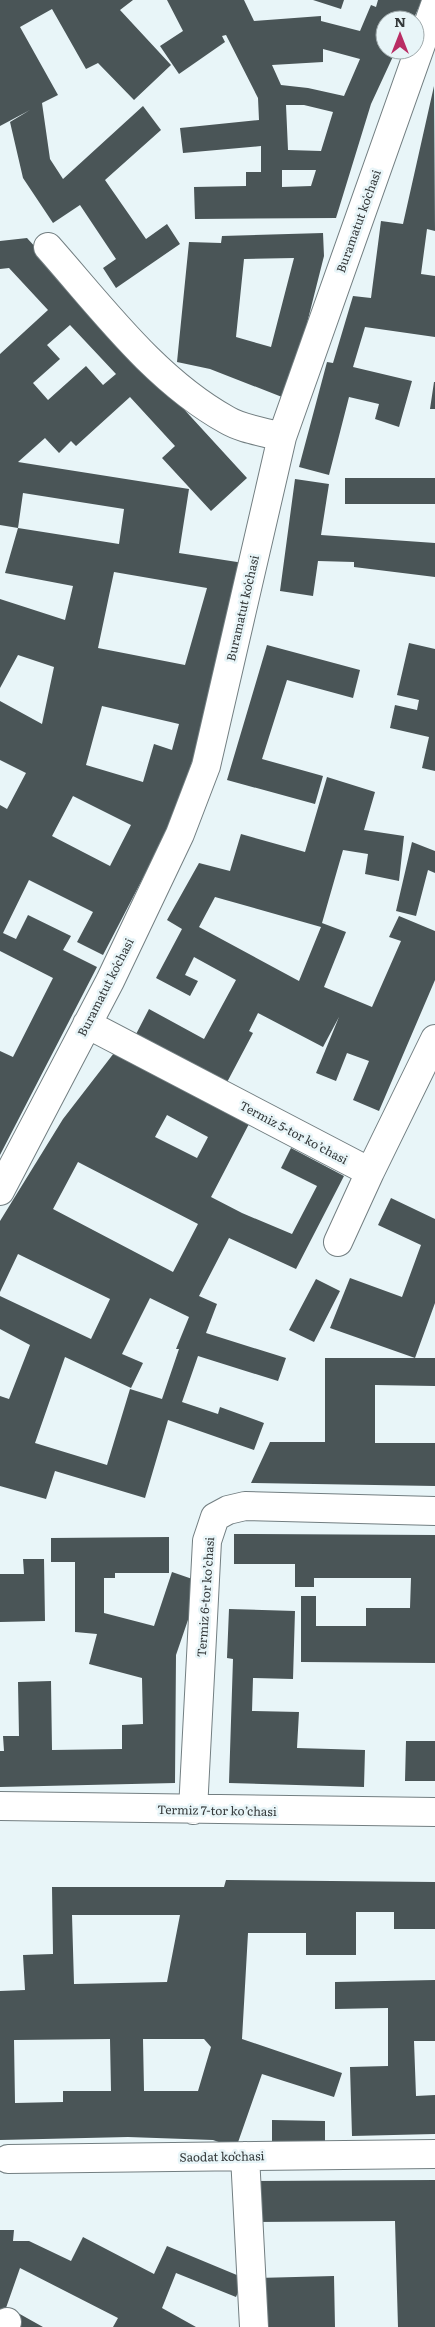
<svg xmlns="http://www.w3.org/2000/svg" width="435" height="2327" viewBox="0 0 435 2327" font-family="Literata,serif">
	<rect width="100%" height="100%" fill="#e8f5f8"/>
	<!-- building -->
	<path fill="#4a5557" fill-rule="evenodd" d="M0,0H133L120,10L171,65L134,100L98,63L86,69L52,9L20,27L58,95L42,103L50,159L63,179L143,106L161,130L105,180L146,239L167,224L180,244L116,288L103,268L116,259L80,205L53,223L23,178L10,122L30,110L0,126Z
		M167,0H244L254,21L321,16V21L360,31L371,5L376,7L378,0H422L413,20H385V50H396L371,104L336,218L195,219L194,187L246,186V172H261V146L183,153L180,128L259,120L258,98L226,35L222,36L225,42L179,74L160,46L183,31ZM323,49L360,59L344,96L308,88L281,85L272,65L323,62ZM286,105H304L333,112L321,151L288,150ZM282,170H316L311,186L282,187Z
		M313,0H344L341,9Z
		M434,86L435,231L427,229L421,274L435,276V337L365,327L353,367L412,381L399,427L375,419L379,404L349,397L329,475L299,467L327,362L333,363L353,296L371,298L381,221L403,224Z
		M323,233L324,256L299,355L282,397L210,369L177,362L189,242L221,243L222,236ZM294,258L271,347L236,337L244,259Z
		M27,238L247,478L211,511L162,458L175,446L130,397L76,446L71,441L59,453L45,438L18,462L189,489L179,553L250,564L212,700L173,820L103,955L77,942L93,912L29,880L3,933L16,939L28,915L71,936L63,950L97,967L0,1155V1051L13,1057L53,978L0,951V805L7,809L26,773L0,760V701L42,724L54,667L18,655L0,688V599L65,620L73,586L5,573L18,528L119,544L124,509L23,493L18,528L0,525V354L48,310L9,268L0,269V241ZM70,325L116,374L103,385L86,366L48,400L33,383L60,359L47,345ZM114,572L207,588L185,665L98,648ZM102,706L179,724L172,750L154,744L143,782L86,765ZM73,796L131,825L110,866L52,836Z
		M434,382H435V409H430Z
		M345,478H435V504H345Z
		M295,479L329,484L321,535L435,543V577L354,567V562L318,561L313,596L280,591Z
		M409,643L435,649V771L422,768L429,737L390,728L395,705L417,710L419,700L397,695Z
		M267,645L360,670L353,698L287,680L262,759L323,776L315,804L227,780Z
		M327,777L375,792L364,830L404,836L399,881L365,874L368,854L343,850L322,923L346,932L324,987L372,1007L401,941L389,937L399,916L435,931V980L379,1111L353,1100L369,1061L347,1053L336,1081L316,1073L339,1017L323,1047L258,1013L249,1031L253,1033L224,1088L133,1040L149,1009L204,1039L236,980L194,957L185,975L198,981L190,996L156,978L182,929L167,920L199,863L230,871L241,834L305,852ZM215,897L321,927L299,981L199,927Z
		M412,842L435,851V873L428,870L416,916L396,911Z
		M114,1053L250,1122L211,1197L242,1213L292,1234L317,1186L281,1168L291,1148L344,1176L296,1269L229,1238L199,1296L217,1304L206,1333L286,1358L278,1381L198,1356L182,1402L218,1414L220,1407L264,1423L254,1450L168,1420L145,1498L55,1471L46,1499L0,1486V1396L9,1399L30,1345L0,1329V1296L91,1339L110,1299L18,1254L0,1292V1221L63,1119ZM167,1115L208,1137L197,1158L155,1137ZM78,1162L198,1224L173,1272L53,1209ZM150,1298L189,1317L176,1349H179L162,1399L130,1389L107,1465L35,1443L65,1357L131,1388L143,1363L122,1354Z
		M391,1198L435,1219V1303L415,1358H435V1386L375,1385V1443H435V1486L251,1483L270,1442H325V1358H415L330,1328L350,1278L402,1297L421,1245L378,1225Z
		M316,1279L340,1291L314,1342L289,1330Z
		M234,1534L435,1535V1663L301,1662V1596H316V1626H366V1608H410L411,1578H314V1587H295V1564H234Z
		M169,1537V1573H115V1578H104V1613L154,1626L172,1572L201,1582L176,1655L175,1783L0,1787V1751H4L3,1736H19L18,1682L51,1681L52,1750L122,1749V1725L143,1724L142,1678L89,1664L97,1634L75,1632V1562H51V1538Z
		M23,1559H44L45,1621L0,1622V1574H24Z
		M229,1609L295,1611L293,1679L253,1678L252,1711L299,1712L297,1748L365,1750L364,1787L229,1783L233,1659L227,1658Z
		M406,1741H435V1781H405Z
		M226,1880L435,1882V1929H394V1912H356V1955H306V1933H248L242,2039L342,2073L334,2097L262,2074L236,2148L213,2140L128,2137L0,2140V1991L25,1990L23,1955L53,1954L52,1887H224ZM72,1915H180L167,1982L74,1984ZM110,2039L111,2091H63V2102L15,2103L14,2040ZM143,2039H204L211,2047L198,2091H144Z
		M435,1980V2041H414L416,2096L435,2095V2134L352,2136L350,2067L388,2066V2008L335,2009V1982Z
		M272,2120L325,2121V2144L272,2143Z
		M435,2180V2327H398L395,2221L253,2222V2181Z
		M0,2230H14L13,2241H29L71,2261L83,2237L154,2274L167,2246L244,2278L236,2297L176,2273L162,2308L196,2327H113L118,2318L20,2268L0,2325Z
		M334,2276L335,2327H258L257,2278Z
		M18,2313L43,2327H12Z"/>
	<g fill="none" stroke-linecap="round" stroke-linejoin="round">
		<defs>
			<path id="minor" d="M48,247C102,308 155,380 227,420C242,429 265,432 282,437
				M87,1024L370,1172L435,1039
				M0,1191L110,981L180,834L206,766L282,437L435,5
				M338,1242L370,1172
				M0,1806L435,1812
				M193,1810L207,1541L215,1517L228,1510L245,1506L435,1511
				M245,2156L254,2327
				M8,2159L435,2154
				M5,2327L7,2322"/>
		</defs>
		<!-- minor casing -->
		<use href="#minor" stroke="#727e81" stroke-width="30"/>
		<!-- minor -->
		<use href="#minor" stroke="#fff" stroke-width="28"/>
	</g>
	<g text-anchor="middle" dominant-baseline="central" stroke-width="5" stroke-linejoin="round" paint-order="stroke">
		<!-- street labels -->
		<g font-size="12" fill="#34393a" stroke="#e8f5f8">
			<text transform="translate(358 221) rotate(-70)">Buramatut koʻchasi</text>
			<text transform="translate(242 608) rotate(-77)">Buramatut koʻchasi</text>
			<text transform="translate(105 987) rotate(-63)">Buramatut koʻchasi</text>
			<text transform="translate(294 1132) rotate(28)">Termiz 5-tor koʼchasi</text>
			<text transform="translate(205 1597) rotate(-86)">Termiz 6-tor koʼchasi</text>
			<text transform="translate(217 1810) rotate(1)">Termiz 7-tor koʼchasi</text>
			<text transform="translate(222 2156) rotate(-1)">Saodat koʻchasi</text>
		</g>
	</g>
	<!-- north arrow -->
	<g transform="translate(400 35)"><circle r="24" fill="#e8f5f8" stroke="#a0aaac"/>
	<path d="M0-4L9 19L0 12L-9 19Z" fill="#b92d64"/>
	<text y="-8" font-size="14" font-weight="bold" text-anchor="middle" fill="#34393a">N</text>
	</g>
</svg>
